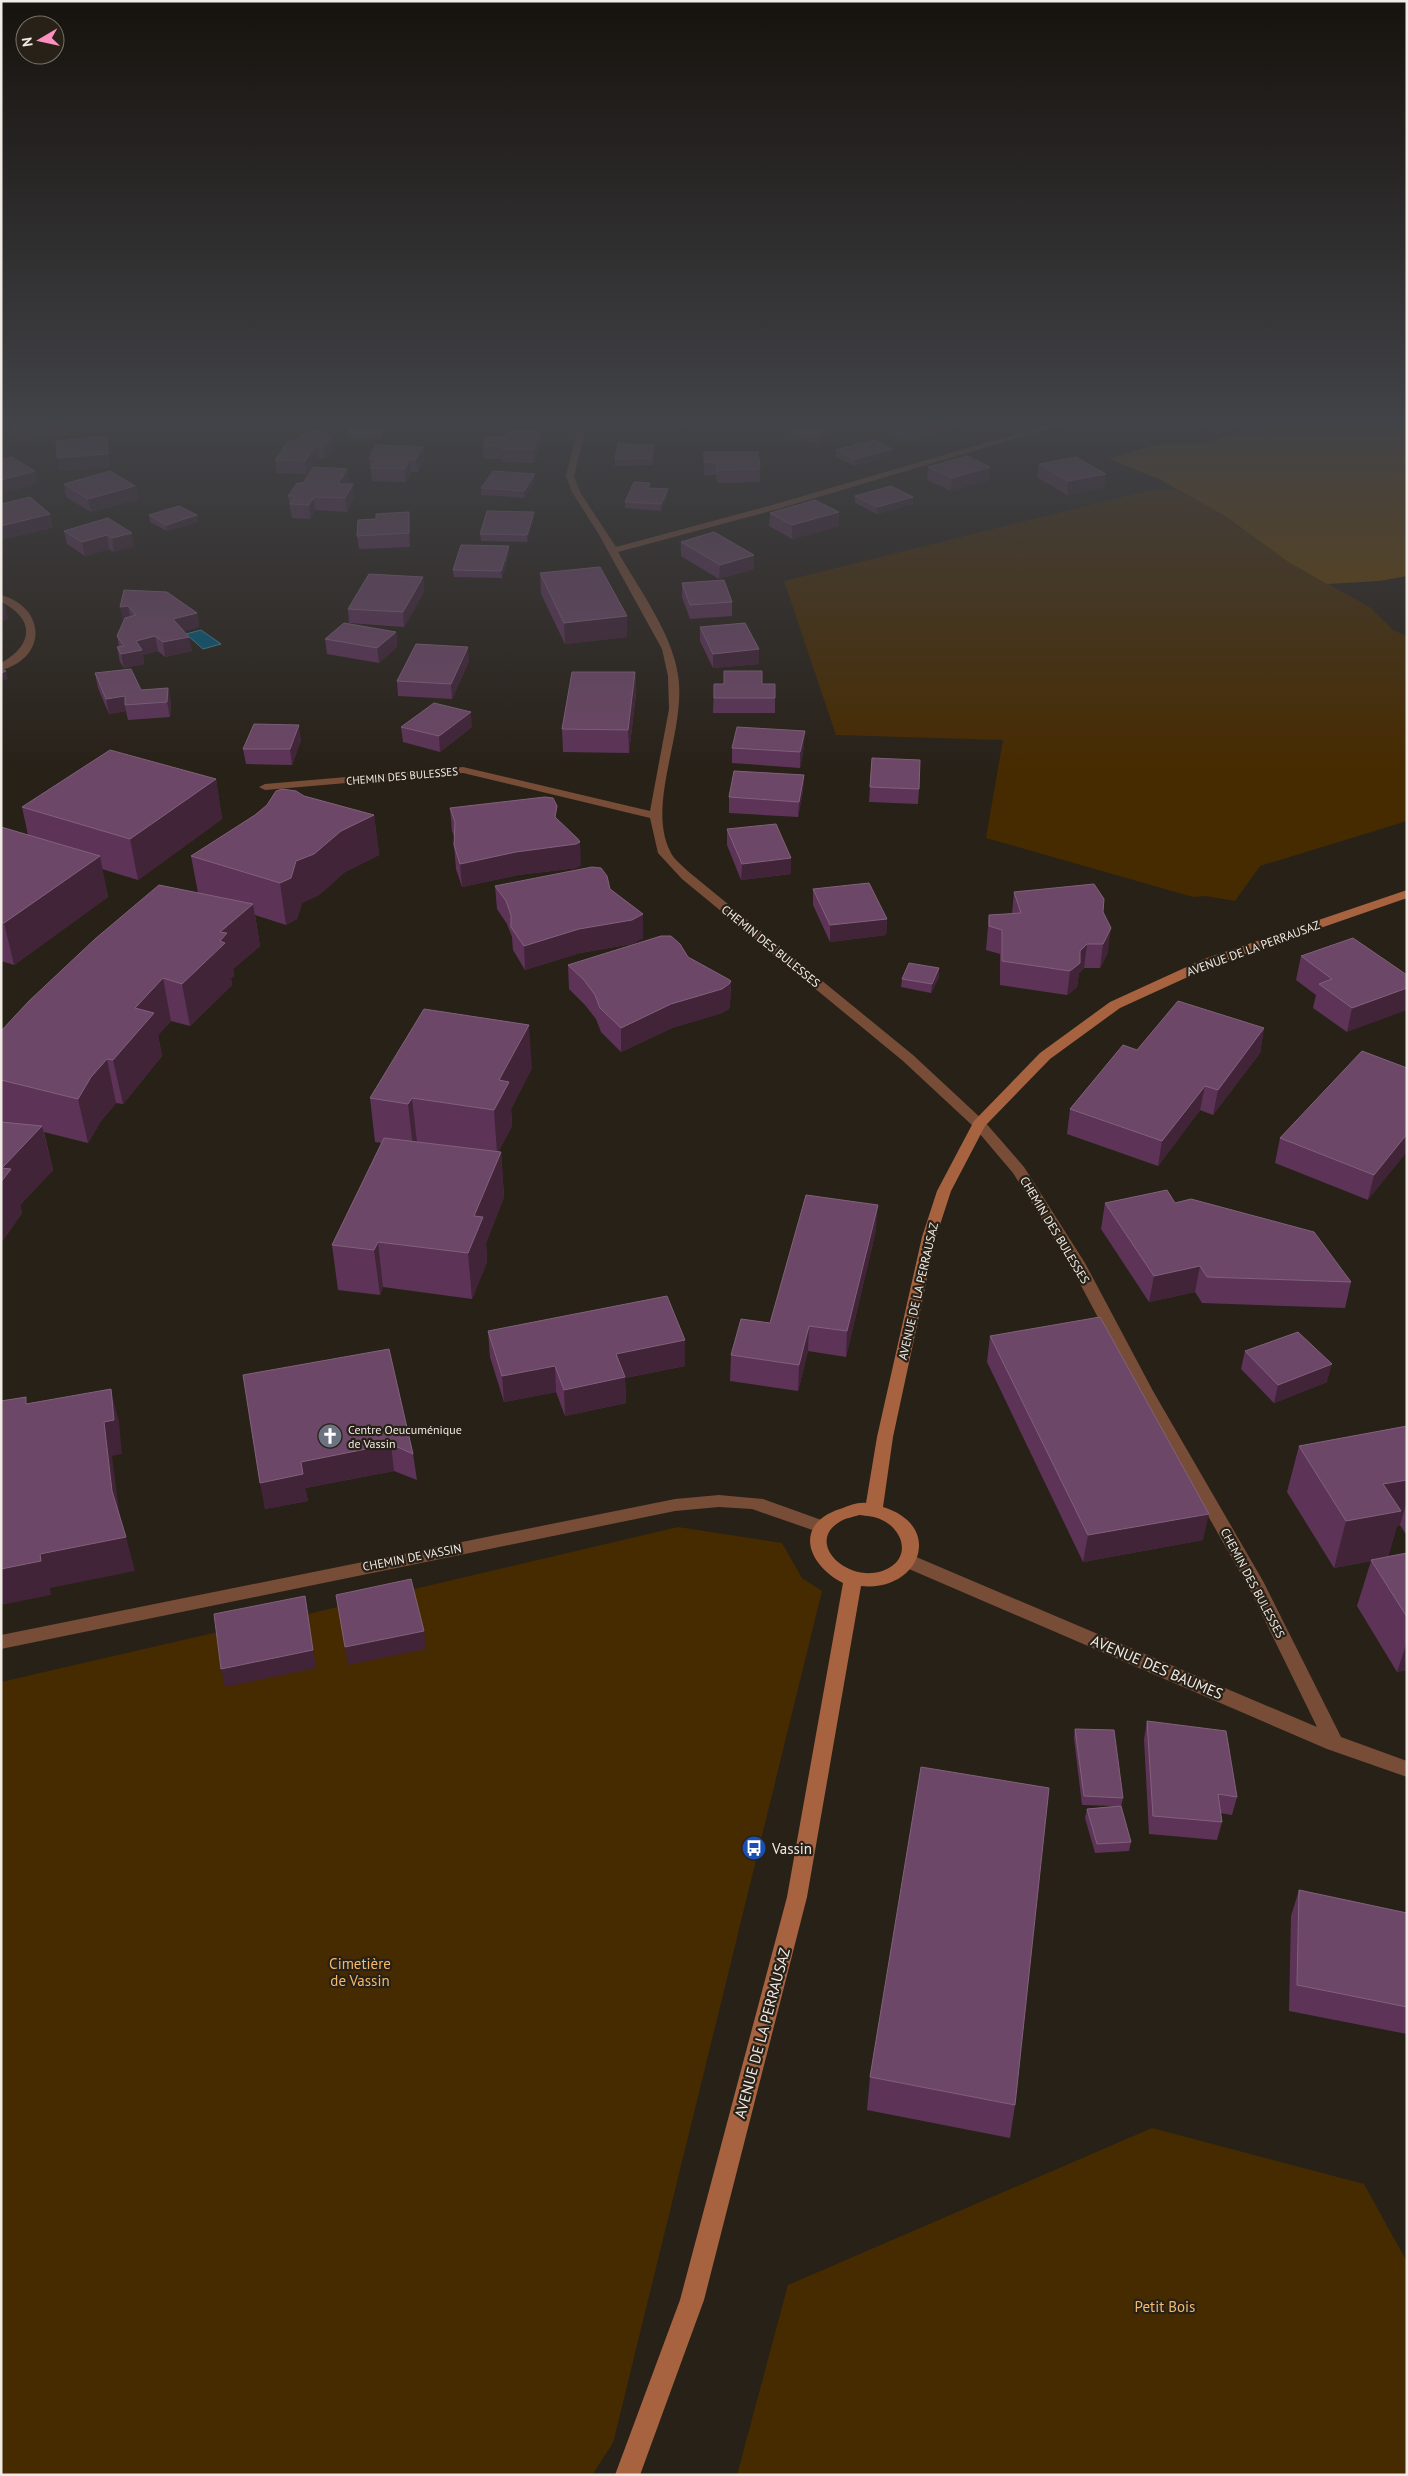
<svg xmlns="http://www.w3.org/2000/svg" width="1408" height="2476" viewBox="0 0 1408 2476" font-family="'PT Sans',sans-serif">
	<rect width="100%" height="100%" fill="#282118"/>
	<!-- green -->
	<path fill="#472b00" d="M1151,490H1177L1227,517L1288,561L1371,608L1393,630L1407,636V821L1260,866L1235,901L1206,896L1193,897L986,838L1003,740L836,735L784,581Z
		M678,1527L782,1543L802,1578L822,1591L613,2443L592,2475H1V1682L218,1632L308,1614Z
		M1152,2128L1364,2184L1407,2262V2475H737L788,2285Z"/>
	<!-- forest -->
	<path fill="#664100" d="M1269,423H1407V576L1379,581L1327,584L1287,561L1227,517L1159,479L1109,459L1162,443L1206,444Z"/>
	<!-- water -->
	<path fill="#015878" stroke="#498499" d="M201,630L221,644L203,649L186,634Z"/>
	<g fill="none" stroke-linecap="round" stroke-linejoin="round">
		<!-- street -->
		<path fill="#774d37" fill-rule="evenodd" d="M579,423H587L574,476L580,492L616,547L772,505L1054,423H1068L778,509L618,552C639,589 672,633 678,675C687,730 646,803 670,851C673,859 684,867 690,873L913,1055L984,1121L1024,1167L1085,1263L1153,1391L1263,1581L1341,1737L1407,1761V1777L1327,1749L902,1566L899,1561L902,1556L908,1554L914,1556L1317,1727L1249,1588L1137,1391L1069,1263L1013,1173L974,1127L903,1061L682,879L658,853L650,818L463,773L265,790L259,787L265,784L463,767L650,811L669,709L668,676L662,649L598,533L572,492L566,476Z
			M1,595C47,608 47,658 1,670V663C34,645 35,618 1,602Z
			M719,1495L763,1499L827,1522L830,1527L827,1532L821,1533L752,1509L719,1507L675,1511L1,1649V1635L675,1499Z"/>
		<!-- secondary -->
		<path fill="#a76340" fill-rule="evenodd" d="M1407,890V898L1214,965L1120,1008L1050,1059L985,1126L951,1191L936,1237L893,1437L883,1507C945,1526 920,1592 861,1586L807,1897L704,2300L640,2475H615L680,2300L787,1897L843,1583C807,1565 793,1524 840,1509C849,1506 857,1502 866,1503L877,1437L922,1237L937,1191L974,1121L1040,1053L1110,1002L1204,959ZM859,1515C867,1516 875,1516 882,1520C900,1528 911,1552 892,1566C856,1591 800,1544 841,1521C846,1518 854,1517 859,1515Z"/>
	</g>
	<!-- wall -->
	<path fill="#5d3458" d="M9,423H66L68,434L19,441L10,426Z
		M353,423H389L381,440H349L348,433Z
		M802,423H839V428L818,443L791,438V431Z
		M887,423H967L966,424L944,431L929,434V435L909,441L887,432Z
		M1198,423H1246L1245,426L1218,434L1198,425Z
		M310,430L332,453L325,459L318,458L306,474L277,473L275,460L294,441Z
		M540,431V444L534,463L502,462V459H484L483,446L505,437Z
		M423,447L424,460L418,472H411L406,482L372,481L369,458Z
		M836,450L892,455L855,466L836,457Z
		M654,451L653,465L615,466V459Z
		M704,452L760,469V482L717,483L716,475H704Z
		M1039,464L1106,474L1104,487L1067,495L1037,477Z
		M928,467L989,480L951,491L927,480Z
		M347,469L349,482L347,484H353L354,498L347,512L315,510L310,519L292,518L288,496L303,483Z
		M535,481L524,498L481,495V488Z
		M650,483V488L668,496L661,511L625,508V502Z
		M64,484L135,486L138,499L91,512L66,497Z
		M855,496L913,497V504L877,514L855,503Z
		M534,512V518L527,542L481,541L480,534Z
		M770,513L839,526L792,539L769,526Z
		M149,515H197L198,522L167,531L150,522Z
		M108,518L134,546L114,552L109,549L85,556L67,544L64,531Z
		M376,519L410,526V547L359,549L357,536Z
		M681,542L754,569L719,579L681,556Z
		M509,553L502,578L454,577L453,570Z
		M540,573L627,616V637L565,644L541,594Z
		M423,577L424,592L404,627L349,623L348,609Z
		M682,583L732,602V616L690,619L682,597Z
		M124,590L197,613L199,627L184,631L192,651L165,657L158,651L143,655L144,664L124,668L120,662L117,647H119L117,636L124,621H123Z
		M700,627L759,649V664L713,668L700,641Z
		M396,632L397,647L379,663L327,654L325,639Z
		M469,661L452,699L398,696L397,681Z
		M635,672L636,694L629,753L563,752L562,729Z
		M95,673L141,690L168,688L171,703L170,717L128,720L126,711L109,714L98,688Z
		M714,684H762L775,698V713H713Z
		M401,727H472L440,752L403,742Z
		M301,740L292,765L246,764L243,749Z
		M804,746L800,768L732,763V748Z
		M872,758L919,789L918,804L869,802Z
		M804,775L803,791L798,817L729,813V797Z
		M216,779L222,819L138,880L102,869L108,897L14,965L1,961V827L28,835L22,807Z
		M304,796L374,815L379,855L345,872L319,895L302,903L297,919L286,925L255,915L260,946L233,969L234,976L231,978L232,985L190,1026L171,1021L158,1035L162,1056L123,1104L116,1103L101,1121L88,1143L44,1132L53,1170L20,1205L22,1213L1,1243V1122H4H1V1031L198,893L191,856Z
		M450,808L557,819L581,865L577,868L518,875L462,887L456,869L454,845V837L452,831Z
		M727,829L791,874L741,880L727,845Z
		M495,886L610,889L643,914V938L632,944L580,953L525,970L513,950L512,937L507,924L497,909Z
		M813,889L887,919L886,935L830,942L813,905Z
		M1014,892L1103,912L1108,952L1100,968H1084L1079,973L1077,987L1067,995L1000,985V954L986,950L989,915L1012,914Z
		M1301,956L1407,975L1347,1032L1313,1008L1316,995L1296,980Z
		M688,957L731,981L730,1005L729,1009L722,1013L672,1028L621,1052L601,1032L596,1019L585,1005L569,989L568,965Z
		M939,977L931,993L901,987L902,979Z
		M1264,1028L1260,1053L1213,1115L1200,1110L1158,1166L1067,1134L1070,1109Z
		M532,1068L511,1109L512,1126L498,1152H501L504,1197L486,1243L487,1262L472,1299L383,1287L380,1295L338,1290L332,1245L382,1143L375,1142L370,1098Z
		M1407,1068L1368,1200L1275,1163L1280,1138Z
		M1105,1203H1175L1351,1282L1345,1308L1202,1303L1195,1292L1149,1302L1101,1229Z
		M876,1230L846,1357L808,1351L798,1391L730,1381L731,1355L770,1323Z
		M488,1331L685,1366L625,1378L626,1403L565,1416L556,1392L504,1402L490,1357Z
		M990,1336L1203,1540L1083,1562L987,1362Z
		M1245,1351L1327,1382L1274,1403L1241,1369Z
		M243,1375L413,1454L417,1480L394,1471L305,1488L308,1501L265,1509Z
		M1407,1426V1536L1400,1525L1397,1526L1388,1556L1407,1553V1670L1397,1672L1357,1606L1371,1561L1334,1568L1287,1492L1299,1446Z
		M1147,1721L1237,1797L1232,1815L1220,1813L1222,1822L1217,1840L1149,1834L1144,1739Z
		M1075,1729L1123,1798L1121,1807L1131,1842L1129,1851L1095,1853L1085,1818L1087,1809L1114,1806L1082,1805L1074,1738Z
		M1299,1890L1407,1913V2034L1289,2011L1291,1916Z
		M870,2077L1015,2105L1010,2138L867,2110Z"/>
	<!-- shaded-wall -->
	<path fill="#412438" d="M52,423H66L68,434L19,441L16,429Z
		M386,423H389L381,440V434Z
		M675,423H714V425L675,428Z
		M836,423H839V428L818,443V436Z
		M927,423H967L966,424L944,431L929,434V435L909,441V428Z
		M1233,423H1246L1245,426L1218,434L1219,427Z
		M540,431V444L534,463V450Z
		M106,436L110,467L59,471L57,458Z
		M331,440L332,453L325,459L324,445Z
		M317,445L318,458L306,474L305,461Z
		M654,445V451L653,465L652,458Z
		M423,447L424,460L418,472L416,459Z
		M892,449V455L855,466V459Z
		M410,459L411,472L406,482L405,469Z
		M990,467L989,480L951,491L952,478Z
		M347,469L349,482L340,497L338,484Z
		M35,471L38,484L1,494V480Z
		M535,474V481L524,498V491Z
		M1106,474L1104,487L1067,495L1068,481Z
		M353,484L354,498L347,512L345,498Z
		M135,486L138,499L91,512L88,499Z
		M668,489V496L661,511V504Z
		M314,497L315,510L310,519L309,505Z
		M913,497V504L877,514V507Z
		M409,512L410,526V547L409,533Z
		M534,512V518L527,542V535Z
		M839,512V526L792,539V525Z
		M50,514L53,528L2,540L1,526Z
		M197,515L198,522L167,531L166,525Z
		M132,533L134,546L114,552L112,538Z
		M107,535L109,549L85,556L82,542Z
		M509,546V553L502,578L501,571Z
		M754,555V569L719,579L720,565Z
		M423,577L424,592L404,627L403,612Z
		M5,604L8,619L1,622V606Z
		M128,606L131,620L123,621L120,607Z
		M197,613L199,627L175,634L173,619Z
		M627,616V637L565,644L564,623Z
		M396,632L397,647L379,663L377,648Z
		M155,636L158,651L143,655L144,664L124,668L121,654L136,641Z
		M189,637L192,651L165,657L163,642Z
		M468,647L469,661L452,699L451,684Z
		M759,649V664L713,668V654Z
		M6,671L8,679L1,681V673Z
		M635,672L636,694L629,753L628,730Z
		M168,688L171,703L170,717L167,702Z
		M125,696V705L126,711L109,714L106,699Z
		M471,712L472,727L440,752L439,736Z
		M299,725L301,740L292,765L290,749Z
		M805,731L804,746L800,768V752Z
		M804,775L803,791L798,817L799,802Z
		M216,779L222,819L138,880L130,839Z
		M374,815L379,855L345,872L319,895L302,903L297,919L286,925L280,883L296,861L341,831Z
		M580,842L581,865L577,868L518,875L462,887L460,864L516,852Z
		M100,856L108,897L14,965L4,923Z
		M791,858V874L741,880L742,864Z
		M253,904L260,946L233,969L234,976L231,978L232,985L190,1026L182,984L220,932Z
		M643,914V938L632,944L580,953L525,970L524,946L579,929Z
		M887,919L886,935L830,942V925Z
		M1111,928L1108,952L1100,968L1103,944Z
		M1087,944L1084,968L1079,973L1077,987L1067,995L1070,971L1080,951Z
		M939,968V977L931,993L932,984Z
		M163,978L171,1021L158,1035L162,1056L123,1104L113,1060L135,1008Z
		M731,981L730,1005L729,1009L722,1013L672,1028L621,1052V1028L671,1004Z
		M1407,988V1010L1347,1032L1352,1008Z
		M529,1025L532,1068L511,1109L512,1126L497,1154L494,1110L499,1080Z
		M1264,1028L1260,1053L1213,1115L1218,1090Z
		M107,1059L116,1103L101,1121L88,1143L78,1099L91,1077Z
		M1205,1086L1200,1110L1158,1166L1162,1141Z
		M412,1098L417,1142L413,1148L408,1104Z
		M42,1126L53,1170L20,1205L22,1213L1,1243L2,1168Z
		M1407,1134V1152L1368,1200L1374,1175Z
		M501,1152L504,1197L486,1243L487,1262L472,1299L468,1253L474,1216Z
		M878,1205L876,1230L846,1357L847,1331Z
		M378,1242L383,1287L380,1295L374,1250Z
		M1200,1266L1195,1292L1149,1302L1154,1276Z
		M809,1326L808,1351L798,1391L799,1365Z
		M685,1340V1366L625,1378L626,1403L565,1416L564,1390L616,1354Z
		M1332,1364L1327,1382L1274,1403L1278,1385Z
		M555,1366L556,1392L504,1402L502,1376Z
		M111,1389L119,1422L122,1454L112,1456L121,1525L112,1491L104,1422Z
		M391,1444L394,1471L305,1488L308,1501L265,1509L260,1483L301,1462Z
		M1407,1480V1501L1400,1525L1397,1526L1387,1558L1371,1560V1561L1334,1568L1346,1521L1383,1484Z
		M1209,1514L1203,1540L1083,1562L1088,1535Z
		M126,1537L135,1571L50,1588L51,1595L1,1605V1569L40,1554Z
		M305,1596L316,1668L225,1687L221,1669Z
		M424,1631L426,1649L348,1665L345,1647Z
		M1407,1642V1670L1397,1672Z"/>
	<!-- building -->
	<path fill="#6d4767" stroke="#81617b" d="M13,423H52L16,429Z
		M353,423H386L381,434L348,433Z
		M802,423H836L818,436L791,431Z
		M898,423H927L909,428Z
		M1210,423H1233L1219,427Z
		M310,430L325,432L331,440L324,445H317L305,461L275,460L288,441H294Z
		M508,430L540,431L534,450L501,449L502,446H483L486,437H505Z
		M106,436L108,454L57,458L56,441Z
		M874,440L892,449L855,459L836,450Z
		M618,444L654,445L652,458L615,459Z
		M376,445L423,447L416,459H410L405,469L371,468L376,459L369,458Z
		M704,452H758L760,469L717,470L716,462H704Z
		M967,456L990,467L952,478L928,467Z
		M12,457L35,471L1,480V459Z
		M1076,457L1106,474L1068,481L1039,464Z
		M313,467L347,469L338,484H353L345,498L314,497L309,505L290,504L295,496H288L297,483H303Z
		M110,471L135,486L88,499L64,484Z
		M493,471L535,474L524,491L481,488Z
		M634,482L650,483L647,488L668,489L661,504L625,502Z
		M891,486L913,497L877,507L855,496Z
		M30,497L50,514L1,526V504Z
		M815,500L839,512L792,525L770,513Z
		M179,506L197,515L166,525L149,515Z
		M487,511L534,512L527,535L480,534Z
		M409,512V533L357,536L358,520L376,519V514Z
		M108,518L132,533L112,538L107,535L82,542L64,531Z
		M714,532L754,555L720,565L681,542Z
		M461,545L509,546L501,571L453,570Z
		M600,567L627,616L564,623L540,573Z
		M369,574L423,577L403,612L348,609Z
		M724,580L732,602L690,605L682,583Z
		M124,590L167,592L197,613L173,619L189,637L163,642L155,636L136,641L142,650L121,654L117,647L124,646L117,636L125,618L136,615L128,606L120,607Z
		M344,623L396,632L377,648L325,639Z
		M745,623L759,649L713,654L700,627Z
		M416,644L468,647L451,684L397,681Z
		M1,669L6,671L1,673Z
		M131,669L141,690L168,688L167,702L125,705V696L106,699L95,673Z
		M724,671H762V684H775V698H714V684H724Z
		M572,672H635L628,730L562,729Z
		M434,703L471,712L439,736L401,727Z
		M254,724L299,725L290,749H243Z
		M737,727L805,731L800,752L732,748Z
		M110,750L216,779L130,839L22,807Z
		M872,758L920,760L919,789L870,787Z
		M734,771L804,775L799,802L729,797Z
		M282,789L296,791L304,796L374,815L341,831L314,854L296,861L291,878L280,883L191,856L255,815L267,805L276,791Z
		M545,797L553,798L557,806L555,817L578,839L580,842L576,844L516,852L460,864L454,845L455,822L450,808Z
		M776,824L791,858L742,864L727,829Z
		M1,827L100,856L4,923L1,922Z
		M592,867L601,868L607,876L610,889L643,914L632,920L579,929L524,946L511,927V915L506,901L495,886Z
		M869,883L887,919L830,925L813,889Z
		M1094,884L1104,899L1103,912L1111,928L1103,944H1087L1080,951V963L1070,971L1002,961V930L989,926V915L1021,913L1014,892Z
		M159,885L253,904L220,932L227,933L220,941L225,943L182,984L163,978L135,1008L154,1013L113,1060L107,1059L91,1077L78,1099L1,1080V1031L29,1001L95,939Z
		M661,936H671L680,944L688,957L728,979L731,981L729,984L722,989L671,1004L621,1028L600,1008L595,995L584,980L568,965Z
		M1353,938L1407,975V988L1352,1008L1319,984L1332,979L1301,956Z
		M909,963L939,968L932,984L902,979Z
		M1178,1001L1264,1028L1218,1090L1205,1086L1162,1141L1070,1109L1123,1045L1137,1050Z
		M424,1009L529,1025L499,1080L509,1082L494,1110L412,1098L408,1104L370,1098Z
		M1362,1051L1407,1068V1134L1374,1175L1280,1138Z
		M1,1122L42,1126L2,1168L11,1169L1,1182Z
		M384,1138L501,1152L474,1216L483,1217L468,1253L378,1242L374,1250L332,1245Z
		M1167,1190L1175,1203L1191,1199L1314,1232L1351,1282L1207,1277L1200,1266L1154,1276L1105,1203Z
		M806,1195L878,1205L847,1331L809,1326L799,1365L731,1355L741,1319L770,1323Z
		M667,1296L685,1340L616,1354L625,1377L564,1390L555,1366L502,1376L488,1331Z
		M1100,1317L1209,1514L1088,1535L990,1336Z
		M1298,1332L1332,1364L1278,1385L1245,1351Z
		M389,1349L413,1454L391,1444L301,1462L303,1474L260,1483L243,1375Z
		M111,1389L114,1420L104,1422L112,1491L126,1537L40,1554L41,1561L1,1569V1401L26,1397V1404Z
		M1407,1426V1480L1383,1484L1401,1511L1346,1521L1299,1446Z
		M1407,1553V1617L1371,1560Z
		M411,1579L424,1631L345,1647L336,1595Z
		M305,1596L313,1650L221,1669L214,1614Z
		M1147,1721L1226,1731L1237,1797L1218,1794L1222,1822L1153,1816Z
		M1075,1729L1114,1730L1123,1798L1084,1796Z
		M921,1767L1049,1788L1015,2105L870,2077Z
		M1121,1806L1131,1842L1097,1844L1087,1809Z
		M1299,1890L1407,1913V2007L1297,1985Z"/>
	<!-- sky -->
	<linearGradient id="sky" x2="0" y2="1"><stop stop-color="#16120d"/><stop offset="0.55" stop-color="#424348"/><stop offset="1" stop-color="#424348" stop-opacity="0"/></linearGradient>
	<rect width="1408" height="770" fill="url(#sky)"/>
	<!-- icons -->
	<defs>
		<symbol id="church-disc" viewBox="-11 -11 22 22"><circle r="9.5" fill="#6b7280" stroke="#282118"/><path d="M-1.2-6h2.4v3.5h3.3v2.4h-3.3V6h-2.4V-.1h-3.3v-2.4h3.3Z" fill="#fff"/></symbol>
		<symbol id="bus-disc" viewBox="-11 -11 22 22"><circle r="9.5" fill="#1a4fb4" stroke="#282118"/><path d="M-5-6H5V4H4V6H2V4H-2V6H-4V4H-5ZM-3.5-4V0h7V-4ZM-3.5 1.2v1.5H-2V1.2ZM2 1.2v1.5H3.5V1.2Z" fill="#fff"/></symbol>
	</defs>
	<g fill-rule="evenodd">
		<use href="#church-disc" x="316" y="1422" width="28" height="28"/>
		<use href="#bus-disc" x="740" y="1834" width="28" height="28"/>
	</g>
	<g text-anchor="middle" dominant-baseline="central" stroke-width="4.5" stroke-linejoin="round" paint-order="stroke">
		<!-- far-street labels -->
		<g font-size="11" fill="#f0ebe5" stroke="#282118">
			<text transform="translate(402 776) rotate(-5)">CHEMIN DES BULESSES</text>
		</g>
		<!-- street labels -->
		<g font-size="12" fill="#f0ebe5" stroke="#282118">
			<text transform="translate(771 946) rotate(39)">CHEMIN DES BULESSES</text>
			<text transform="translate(1253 948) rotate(-20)">AVENUE DE LA PERRAUSAZ</text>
			<text transform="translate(1055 1230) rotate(59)">CHEMIN DES BULESSES</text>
			<text transform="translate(918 1291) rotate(-77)">AVENUE DE LA PERRAUSAZ</text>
			<text transform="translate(412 1557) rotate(-11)">CHEMIN DE VASSIN</text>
			<text transform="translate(1253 1583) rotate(62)">CHEMIN DES BULESSES</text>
		</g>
		<!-- poi labels -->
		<g font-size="12" fill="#f0ebe5" stroke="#282118" text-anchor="start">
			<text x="348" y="1429">Centre Oeucuménique<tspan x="348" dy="14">de Vassin</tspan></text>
		</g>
		<!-- near-street labels -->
		<g font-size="15" fill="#f0ebe5" stroke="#282118">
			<text transform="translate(1157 1667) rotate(23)">AVENUE DES BAUMES</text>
			<text transform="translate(762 2033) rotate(-75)">AVENUE DE LA PERRAUSAZ</text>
		</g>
		<!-- near-poi labels -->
		<g font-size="15" fill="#f0ebe5" stroke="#282118" text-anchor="start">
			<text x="772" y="1848">Vassin</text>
		</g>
		<!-- near-park labels -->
		<g font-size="15" fill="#f4b96b" stroke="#282118">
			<text x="360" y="1963">Cimetière<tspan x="360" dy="17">de Vassin</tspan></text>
			<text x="1165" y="2306">Petit Bois</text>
		</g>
	</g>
	<!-- border -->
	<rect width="1408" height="2476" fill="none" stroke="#f0ebe5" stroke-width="5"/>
	<!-- north arrow -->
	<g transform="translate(40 40) rotate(261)"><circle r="24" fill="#282118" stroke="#78726a"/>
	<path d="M0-4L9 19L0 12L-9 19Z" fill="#fd8fc1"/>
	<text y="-8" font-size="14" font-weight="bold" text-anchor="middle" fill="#f0ebe5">N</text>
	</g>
</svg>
